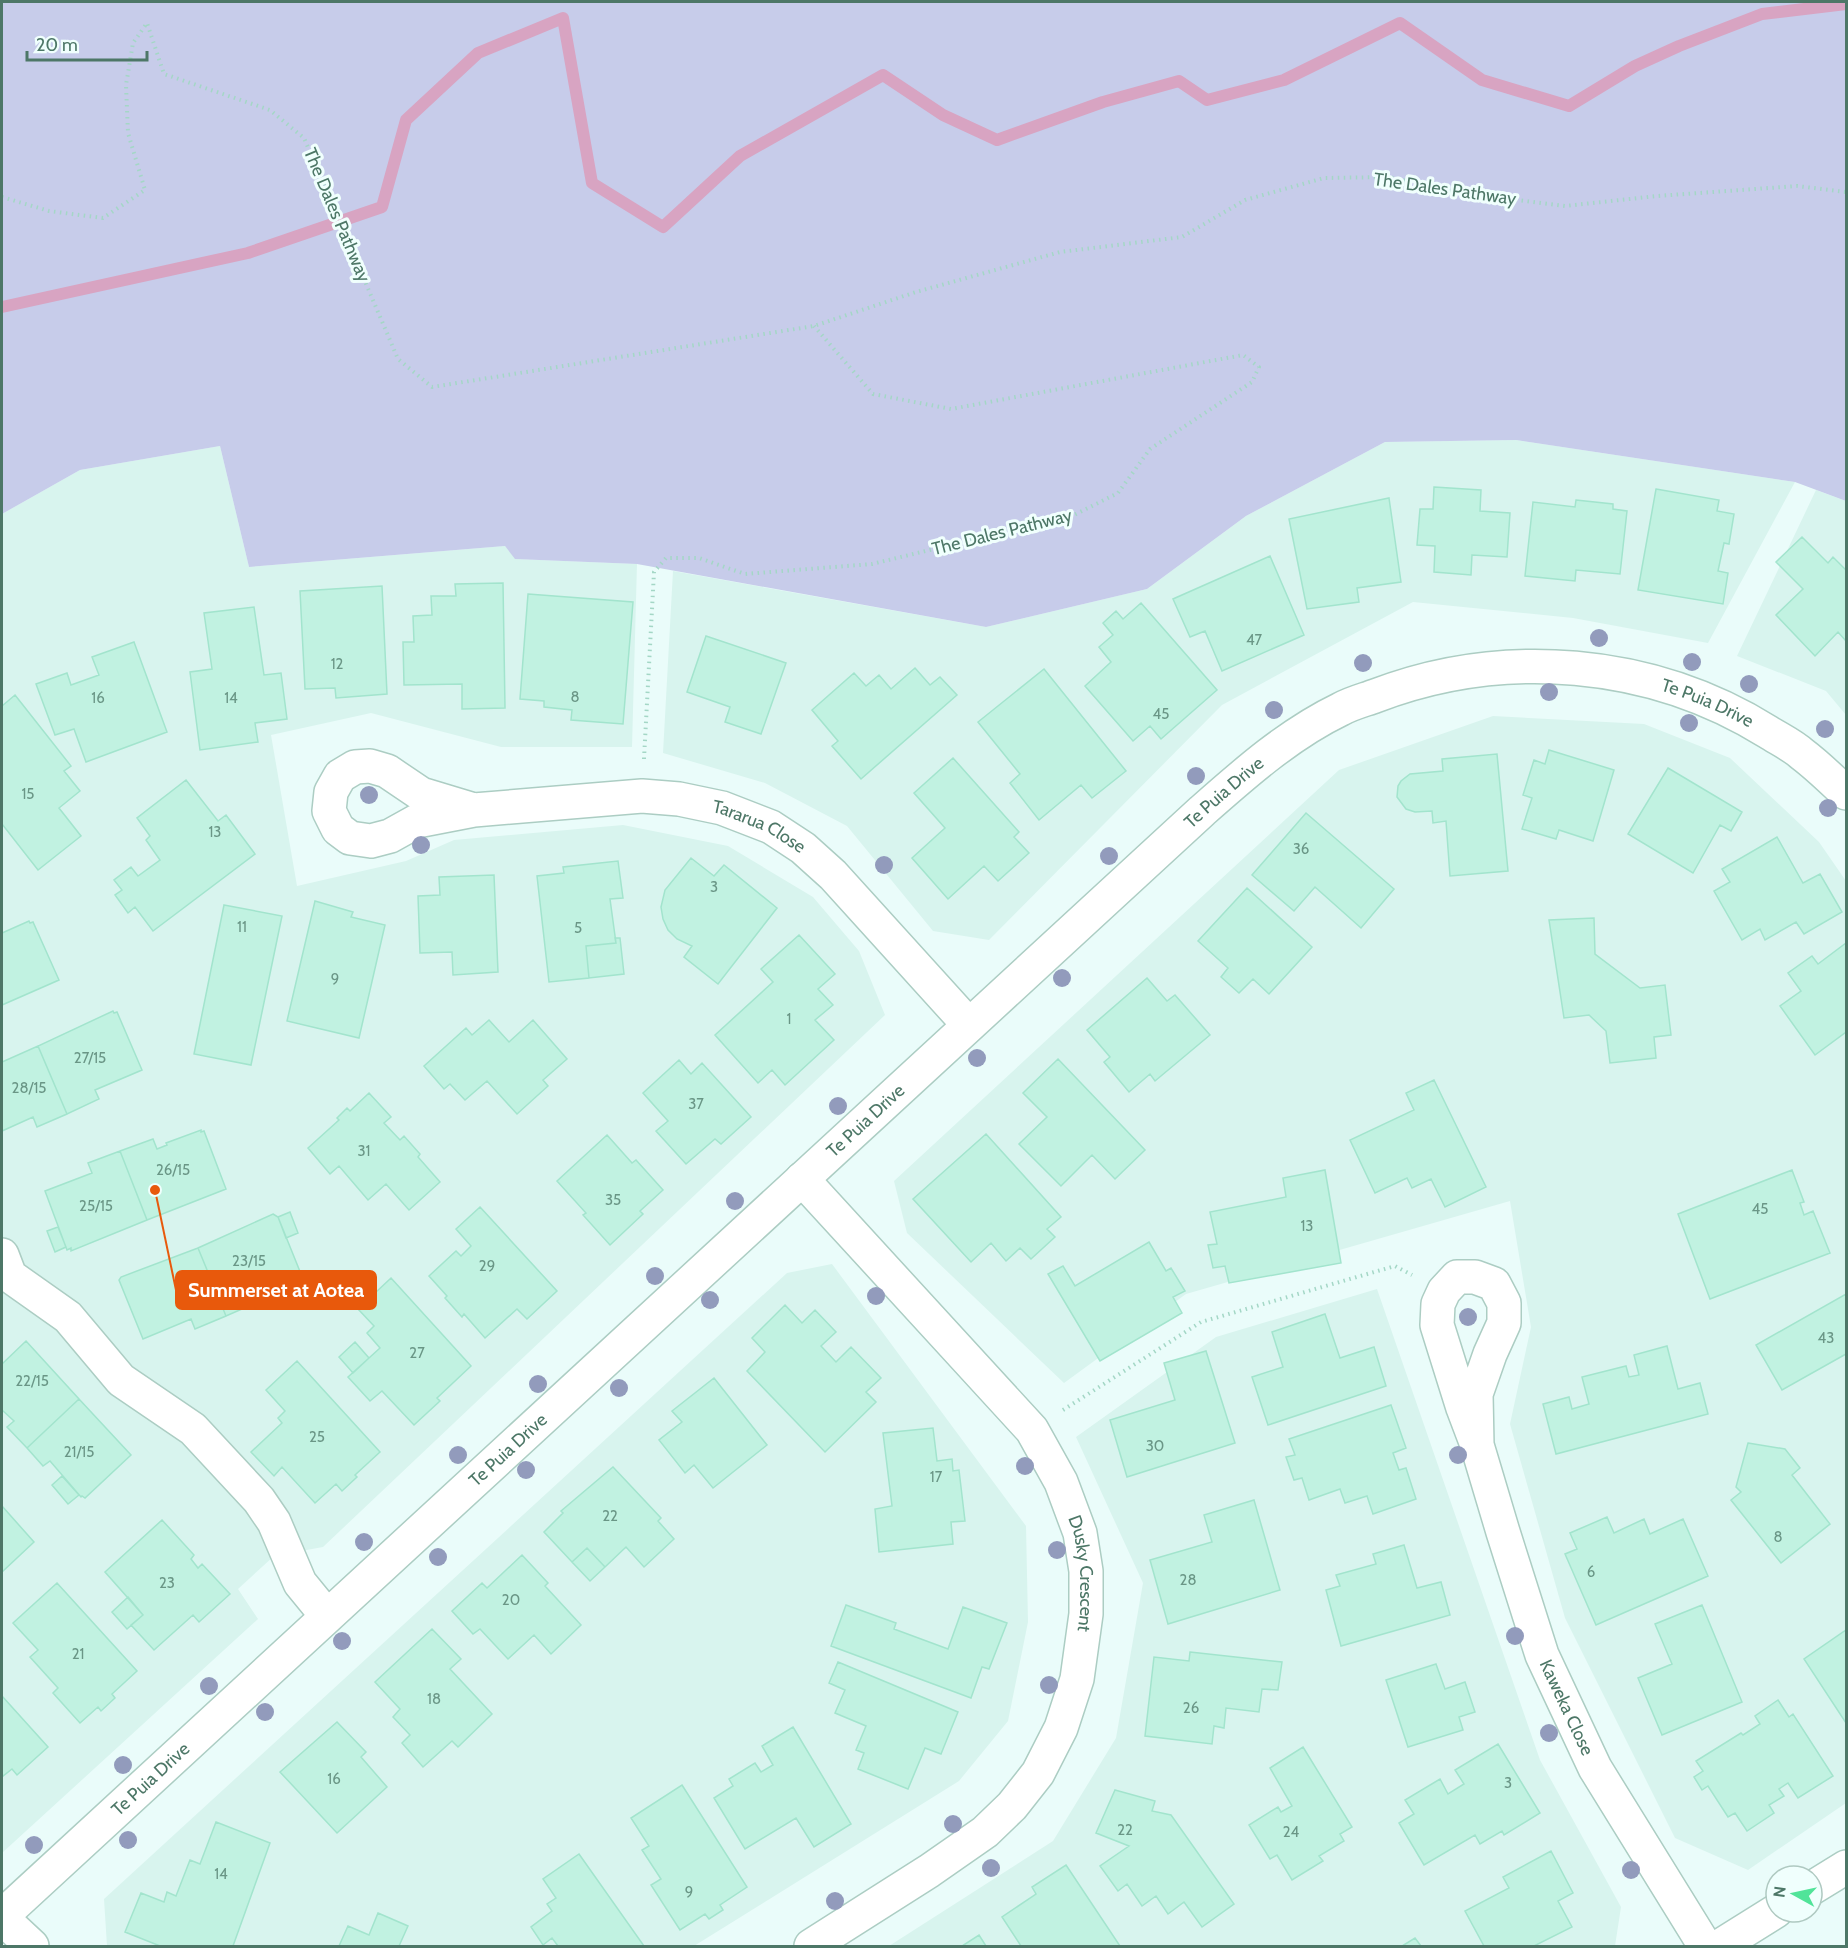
<svg xmlns="http://www.w3.org/2000/svg" width="1848" height="1948" viewBox="0 0 1848 1948" font-family="Cabin,sans-serif">
	<rect width="100%" height="100%" fill="#eafcfa"/>
	<!-- residential -->
	<path fill="#d8f4ee" d="M1516,440L1795,482L1708,643L1573,618L1413,602L1222,705L989,940L933,931L847,826L765,783L663,753L673,571L986,627L1147,589L1246,516L1385,442Z
		M220,446L249,567L505,546L516,559L637,564L632,747H501L371,713L271,735L297,886L406,861L454,840L623,825L728,846L813,897L859,951L885,1015L323,1547L274,1556L238,1589L258,1619L2,1853V514L80,470Z
		M1816,490L1846,501V715L1826,691L1737,656Z
		M1493,716L1644,724L1730,758L1819,842L1846,881V1803L1748,1870L1675,1838L1565,1618L1510,1424L1531,1327L1510,1201L1186,1294L1064,1383L907,1233L894,1181L1339,770Z
		M832,1264L1026,1526L1028,1622L1008,1721L959,1781L694,1946H107L104,1899L787,1273Z
		M1377,1289L1540,1760L1621,1907L1615,1946H889L1053,1841L1116,1738L1143,1583L1076,1437L1216,1337Z"/>
	<!-- green -->
	<path fill="#c7ccea" d="M2,2H1846V501L1795,482L1516,440L1385,442L1246,516L1147,589L986,627L637,564L515,559L505,546L249,567L220,446L80,470L2,514Z"/>
	<g fill="none" stroke-linecap="round" stroke-linejoin="round">
		<!-- stream -->
		<path stroke="#d8a4c2" stroke-width="12" d="M2,307L248,253L382,207L406,120L478,53L563,18L592,183L663,227L740,156L883,75L943,115L997,140L1103,102L1179,81L1207,100L1284,80L1400,23L1482,80L1569,106L1635,66L1679,46L1762,14L1846,4"/>
	</g>
	<!-- building -->
	<path fill="#c1f2e1" stroke="#a2e4cd" stroke-width="1.5" d="M1434,487L1481,490L1480,511L1510,513L1507,557L1472,555L1471,575L1434,572L1435,546L1417,545L1420,509H1433Z
		M1656,489L1719,500L1717,511L1734,514L1729,544L1724,543L1718,571L1728,573L1723,604L1638,590Z
		M1389,498L1401,582L1357,588L1359,602L1307,609L1289,519Z
		M1576,500L1613,504V509L1627,511L1620,574L1576,570L1575,581L1525,576L1533,502L1575,507Z
		M1802,537L1828,563L1833,557L1846,570V641L1838,632L1815,656L1776,615L1803,589L1776,562Z
		M1270,556L1304,635L1222,671L1205,631L1190,637L1173,599Z
		M503,583L505,708L462,709V684L404,685L403,642H414L413,616L432,615L431,596H456L455,584Z
		M382,586L387,694L336,698L335,688L305,689L300,591Z
		M528,594L633,602L623,724L571,720L572,710L544,707V701L520,699Z
		M1141,603L1217,690L1161,739L1150,726L1133,741L1085,686L1111,662L1099,647L1113,635L1103,623L1116,611L1123,619Z
		M254,607L264,675L281,673L287,719L255,723L258,742L200,750L190,672L212,669L204,613Z
		M706,636L786,663L761,734L725,722L730,707L687,692Z
		M134,642L167,732L86,762L74,729L55,735L36,684L67,673L71,685L99,675L92,657Z
		M915,668L930,685L940,677L957,695L861,779L832,746L838,741L812,710L854,673L866,686L879,675L891,689Z
		M1044,669L1126,771L1092,798L1081,785L1039,820L1010,783L1020,774L978,722Z
		M15,695L71,766L64,771L80,791L59,808L81,836L38,870L2,824V706Z
		M1549,750L1614,770L1593,841L1559,830L1556,839L1522,829L1532,798L1523,795L1534,760L1545,764Z
		M1497,754L1508,871L1450,876L1446,821L1433,823L1432,811L1415,812L1406,809L1397,797L1398,786L1401,781L1410,774L1443,771L1442,759Z
		M953,758L1019,832L1014,837L1029,853L998,881L984,866L948,899L912,858L945,828L914,793Z
		M1668,768L1742,812L1731,831L1720,825L1693,873L1628,834Z
		M186,780L218,821L226,815L255,854L153,931L135,907L128,913L115,895L122,890L114,880L131,867L138,876L160,860L146,840L150,836L137,818Z
		M1306,813L1394,889L1361,928L1315,887L1294,911L1252,875Z
		M1777,837L1803,883L1820,874L1842,912L1804,934L1796,922L1765,940L1760,929L1742,940L1714,891L1730,882L1722,869Z
		M691,858L714,876L724,865L777,908L718,984L684,957L692,946L677,939L668,930L663,919L661,907L665,890Z
		M618,861L623,898L610,899L616,943L586,946L589,978L549,982L537,876L564,873L563,867Z
		M494,875L498,972L453,975L452,952L420,953L418,896L440,895L439,877Z
		M1247,888L1312,947L1269,994L1253,979L1239,993L1221,977L1228,968L1198,941Z
		M315,901L353,912L351,917L385,925L359,1038L287,1021Z
		M224,905L282,916L251,1065L194,1054Z
		M1594,918L1595,954L1640,988L1665,985L1671,1035L1654,1037L1656,1058L1610,1063L1606,1031L1589,1015L1564,1018L1549,920Z
		M29,921L30,923L33,922L59,980L2,1005V933Z
		M799,935L835,974L818,989L833,1005L815,1020L834,1040L785,1085L772,1070L758,1083L715,1035L773,982L761,969Z
		M615,938H620L624,974L589,978L586,946L616,943Z
		M1846,943V1032L1815,1055L1780,1006L1801,991L1788,973L1812,956L1818,964Z
		M1147,978L1167,1001L1175,995L1210,1035L1155,1081L1150,1074L1129,1092L1104,1062L1110,1057L1087,1030Z
		M113,1011L114,1013L117,1012L142,1070L95,1090L99,1099L67,1114L38,1046Z
		M489,1020L509,1042L533,1020L567,1059L543,1080L548,1086L517,1114L487,1081L465,1100L450,1084L444,1089L424,1066L466,1028L472,1035Z
		M38,1046L67,1114L37,1127L33,1117L2,1131V1062Z
		M1058,1059L1145,1150L1115,1179L1092,1155L1061,1186L1019,1144L1047,1117L1023,1093Z
		M679,1060L691,1074L702,1063L751,1117L721,1144L715,1139L686,1164L656,1131L668,1121L643,1093Z
		M1434,1080L1486,1187L1445,1207L1431,1179L1412,1188L1407,1178L1375,1193L1350,1140L1414,1110L1406,1093Z
		M369,1093L391,1117L384,1123L400,1140L404,1136L420,1154L418,1157L440,1182L409,1210L386,1184L368,1200L339,1166L330,1174L308,1148L339,1120L337,1118L347,1108L350,1111Z
		M201,1130V1132L204,1131L226,1189L147,1220L120,1151L153,1139L157,1149L167,1145L166,1143Z
		M986,1134L1061,1217L1047,1229L1055,1237L1031,1259L1020,1248L1006,1261L991,1243L971,1262L913,1199Z
		M607,1135L632,1163L636,1160L663,1190L640,1211L643,1214L610,1245L583,1215L586,1213L557,1181Z
		M120,1151L147,1220L71,1251V1248L67,1250L45,1191L92,1173L88,1163Z
		M1325,1170L1341,1263L1229,1283L1225,1266L1213,1268L1208,1245L1217,1244L1210,1212L1286,1197L1283,1178Z
		M1792,1170L1804,1202L1800,1203L1804,1215L1813,1211L1830,1253L1710,1299L1678,1214Z
		M480,1207L557,1291L527,1319L517,1309L485,1338L464,1314L462,1317L445,1298L447,1296L429,1276L456,1251L461,1256L471,1246L456,1229Z
		M290,1212L298,1233L286,1238L278,1217Z
		M273,1214L278,1217L301,1274L254,1293L258,1302L226,1316L198,1248Z
		M58,1227L66,1247L55,1252L47,1231Z
		M1149,1242L1166,1271L1171,1268L1185,1291L1173,1297L1182,1313L1100,1361L1048,1274L1063,1266L1075,1286Z
		M198,1248L226,1316L195,1329L191,1319L143,1339L119,1280L121,1277Z
		M391,1278L471,1366L437,1398L440,1401L414,1425L382,1391L370,1401L348,1377L380,1348L367,1333L374,1326L358,1309Z
		M1846,1294V1354L1782,1390L1756,1345Z
		M785,1305L802,1323L815,1310L836,1332L821,1346L836,1362L851,1347L881,1378L866,1392L876,1402L825,1452L747,1371L765,1352L752,1338Z
		M1325,1314L1340,1358L1374,1347L1386,1386L1268,1425L1252,1377L1283,1367L1272,1332Z
		M26,1341L79,1399L27,1448L7,1427L14,1421L2,1410V1364Z
		M355,1342L369,1358L353,1373L339,1357Z
		M1667,1346L1678,1389L1700,1383L1708,1414L1556,1454L1543,1404L1569,1397L1572,1409L1589,1404L1582,1377L1626,1366L1629,1377L1639,1375L1634,1355Z
		M1206,1351L1235,1443L1127,1477L1110,1420L1175,1400L1164,1363Z
		M297,1361L380,1452L355,1475L357,1477L342,1491L336,1484L315,1503L282,1467L274,1476L251,1452L282,1423L278,1418L285,1411L266,1390Z
		M714,1378L767,1445L713,1488L694,1465L685,1473L659,1440L682,1422L672,1411Z
		M79,1399L131,1455L85,1498L82,1496L81,1497L50,1461L43,1466L27,1448Z
		M1391,1405L1406,1448L1393,1453L1399,1470L1406,1468L1416,1499L1373,1514L1367,1496L1345,1503L1340,1489L1309,1500L1302,1478L1294,1480L1286,1457L1295,1455L1289,1439Z
		M933,1428L937,1461L952,1459L953,1471L959,1470L965,1521L951,1522L953,1544L879,1552L875,1509L892,1506L883,1433Z
		M1748,1443L1785,1449L1800,1468L1792,1475L1830,1524L1781,1563L1731,1500L1741,1492L1736,1487Z
		M613,1467L661,1518L658,1521L674,1539L644,1567L626,1547L605,1567L587,1548L572,1562L544,1532L563,1513L561,1511Z
		M62,1476L79,1495L68,1504L52,1485Z
		M1254,1500L1280,1590L1168,1624L1150,1560L1212,1542L1204,1515Z
		M2,1506L34,1542L2,1572Z
		M1607,1517L1614,1533L1644,1519L1650,1534L1683,1519L1708,1576L1596,1625L1565,1554L1577,1549L1570,1533Z
		M162,1520L194,1555L191,1559L198,1568L202,1564L230,1594L199,1622L193,1615L154,1650L131,1625L143,1615L105,1572Z
		M1404,1545L1417,1588L1441,1582L1450,1615L1341,1646L1326,1590L1340,1586L1336,1575L1376,1564L1373,1554Z
		M587,1548L605,1567L590,1581L572,1562Z
		M522,1555L548,1583L545,1586L581,1625L551,1654L534,1635L508,1659L480,1629L473,1634L452,1611L482,1583L487,1588Z
		M57,1583L137,1671L112,1694L115,1698L101,1711L98,1707L80,1723L53,1693L58,1688L30,1657L38,1650L13,1623Z
		M128,1597L143,1615L127,1629L112,1612Z
		M846,1605L896,1623L894,1629L948,1649L963,1607L1007,1623L989,1669L982,1667L971,1698L831,1646Z
		M1702,1605L1742,1702L1662,1735L1638,1678L1672,1664L1655,1624Z
		M432,1629L461,1659L450,1669L492,1714L458,1747L452,1741L423,1767L402,1743L410,1735L393,1717L400,1709L375,1682Z
		M1846,1630V1723L1804,1659Z
		M1190,1652L1282,1662L1278,1690L1262,1689L1259,1712L1226,1708L1224,1728L1214,1726L1212,1744L1145,1736L1154,1657L1189,1661Z
		M838,1662L958,1712L941,1754L925,1748L908,1789L858,1769L864,1753L856,1750L866,1726L835,1713L845,1690L829,1683Z
		M1436,1664L1445,1689L1465,1682L1475,1712L1459,1717L1463,1730L1408,1747L1386,1680Z
		M2,1696L48,1747L17,1775L12,1769L3,1776L2,1774Z
		M1778,1700L1789,1717L1793,1714L1833,1776L1798,1798L1788,1783L1779,1789L1784,1796L1769,1805L1774,1813L1747,1831L1735,1813L1728,1817L1708,1786L1702,1790L1694,1777L1703,1771L1696,1761L1741,1733L1743,1735L1760,1724L1755,1716Z
		M337,1722L366,1752L361,1757L387,1787L337,1833L280,1772Z
		M793,1727L851,1824L814,1847L796,1818L745,1849L714,1798L733,1786L729,1779L755,1763L761,1772L773,1765L762,1746Z
		M1498,1744L1540,1813L1504,1835L1502,1831L1480,1844L1475,1835L1424,1865L1399,1823L1414,1814L1405,1800L1440,1779L1448,1794L1464,1784L1455,1770Z
		M1303,1747L1352,1827L1340,1834L1344,1841L1319,1856L1323,1861L1292,1880L1277,1855L1270,1859L1249,1825L1278,1807L1281,1812L1292,1806L1270,1768Z
		M682,1785L747,1887L720,1905L723,1910L709,1919L705,1914L680,1930L651,1885L661,1879L642,1850L649,1846L631,1818Z
		M1115,1790L1155,1801L1152,1811L1171,1815L1234,1904L1202,1927L1184,1902L1168,1914L1156,1896L1142,1906L1127,1884L1118,1891L1100,1866L1129,1846L1096,1833Z
		M216,1822L270,1843L233,1946H160L125,1932L141,1893L164,1902L167,1892L176,1896L190,1860L200,1864Z
		M1551,1851L1573,1893L1558,1901L1572,1927L1534,1946H1484L1465,1911L1509,1888L1503,1877Z
		M579,1854L644,1946H558L552,1938L543,1945L531,1927L552,1911L547,1904L556,1898L543,1879Z
		M1066,1865L1120,1946H1021L1002,1917L1036,1894L1032,1887Z
		M378,1913L408,1926L399,1946H339L348,1926L369,1935Z
		M979,1935L986,1946H962Z
		M1415,1938L1421,1946H1402Z"/>
	<g fill="none" stroke-linecap="round" stroke-linejoin="round">
		<defs>
			<g id="minor">
				<path id="s1" d="M474,810L421,794L387,771L370,766L355,767L340,776L331,792L329,811L338,829L350,838L371,841L390,836L417,821L474,810L642,796L679,799L722,808L771,827L803,848L833,875L969,1025"/>
				<path id="s2" d="M802,1179L1032,1430L1061,1482L1080,1533L1086,1571V1614L1077,1679L1061,1728L1038,1773L1012,1806L985,1832L929,1871L811,1946"/>
				<path d="M2,1255L10,1276L68,1317L121,1380L193,1429L259,1500L274,1522L300,1583L327,1616"/>
				<path id="s3" d="M1477,1445L1476,1394L1490,1354L1504,1323V1303L1494,1284L1475,1277H1457L1444,1291L1438,1304L1437,1325L1463,1408L1477,1445L1503,1532L1542,1655L1595,1768L1705,1946"/>
				<path d="M1812,1888L1846,1867"/>
				<path id="s4" d="M2,1916L1202,811C1245,773 1289,734 1341,709C1352,703 1364,700 1375,696C1503,647 1651,659 1768,732C1779,739 1792,745 1802,754C1818,766 1832,780 1846,793"/>
				<path d="M2,1918L32,1946"/>
				<path d="M1720,1946L1776,1911"/>
			</g>
		</defs>
		<!-- minor casing -->
		<use href="#minor" stroke="#accdc3" stroke-width="36"/>
		<!-- path -->
		<path stroke="#a4d7c6" stroke-width="4" stroke-dasharray="1.5 4.5" stroke-linecap="butt" d="M2,197L49,211L103,218L145,190L128,133L126,85L133,43L147,23L164,74L270,110L304,138L398,359L432,387L814,326L916,292L1060,252L1182,237L1245,200L1324,178L1389,177L1461,193L1565,206L1657,196L1797,186L1846,192
			M644,759L654,572L666,558H699L745,574L872,564L1074,515L1118,493L1150,449L1252,382L1259,367L1243,355L951,409L873,394L814,326
			M1063,1410L1201,1322L1395,1266L1412,1275"/>
		<!-- minor -->
		<use href="#minor" stroke="#fff" stroke-width="33"/>
	</g>
	<!-- trees -->
	<g fill="#929bbc">
		<circle cx="1599" cy="638" r="9"/>
		<circle cx="1692" cy="662" r="9"/>
		<circle cx="1363" cy="663" r="9"/>
		<circle cx="1749" cy="684" r="9"/>
		<circle cx="1549" cy="692" r="9"/>
		<circle cx="1274" cy="710" r="9"/>
		<circle cx="1689" cy="723" r="9"/>
		<circle cx="1825" cy="729" r="9"/>
		<circle cx="1196" cy="776" r="9"/>
		<circle cx="369" cy="795" r="9"/>
		<circle cx="1828" cy="808" r="9"/>
		<circle cx="421" cy="845" r="9"/>
		<circle cx="1109" cy="856" r="9"/>
		<circle cx="884" cy="865" r="9"/>
		<circle cx="1062" cy="978" r="9"/>
		<circle cx="977" cy="1058" r="9"/>
		<circle cx="838" cy="1106" r="9"/>
		<circle cx="735" cy="1201" r="9"/>
		<circle cx="655" cy="1276" r="9"/>
		<circle cx="876" cy="1296" r="9"/>
		<circle cx="710" cy="1300" r="9"/>
		<circle cx="1468" cy="1317" r="9"/>
		<circle cx="538" cy="1384" r="9"/>
		<circle cx="619" cy="1388" r="9"/>
		<circle cx="458" cy="1455" r="9"/>
		<circle cx="1458" cy="1455" r="9"/>
		<circle cx="1025" cy="1466" r="9"/>
		<circle cx="526" cy="1470" r="9"/>
		<circle cx="364" cy="1542" r="9"/>
		<circle cx="1057" cy="1550" r="9"/>
		<circle cx="438" cy="1557" r="9"/>
		<circle cx="1515" cy="1636" r="9"/>
		<circle cx="342" cy="1641" r="9"/>
		<circle cx="1049" cy="1685" r="9"/>
		<circle cx="209" cy="1686" r="9"/>
		<circle cx="265" cy="1712" r="9"/>
		<circle cx="1549" cy="1733" r="9"/>
		<circle cx="123" cy="1765" r="9"/>
		<circle cx="953" cy="1824" r="9"/>
		<circle cx="128" cy="1840" r="9"/>
		<circle cx="34" cy="1845" r="9"/>
		<circle cx="991" cy="1868" r="9"/>
		<circle cx="1631" cy="1870" r="9"/>
		<circle cx="835" cy="1901" r="9"/>
	</g>
	<g text-anchor="middle" dominant-baseline="central" stroke-width="6" stroke-linejoin="round" paint-order="stroke">
		<!-- number labels -->
		<g font-size="15" fill="#6a9686">
			<text x="1254" y="640">47</text>
			<text x="337" y="664">12</text>
			<text x="575" y="697">8</text>
			<text x="98" y="698">16</text>
			<text x="231" y="698">14</text>
			<text x="1161" y="714">45</text>
			<text x="28" y="794">15</text>
			<text x="215" y="832">13</text>
			<text x="1301" y="849">36</text>
			<text x="714" y="887">3</text>
			<text x="242" y="927">11</text>
			<text x="578" y="928">5</text>
			<text x="335" y="979">9</text>
			<text x="789" y="1019">1</text>
			<text x="90" y="1058">27/15</text>
			<text x="29" y="1088">28/15</text>
			<text x="696" y="1104">37</text>
			<text x="364" y="1151">31</text>
			<text x="173" y="1170">26/15</text>
			<text x="613" y="1200">35</text>
			<text x="96" y="1206">25/15</text>
			<text x="1760" y="1209">45</text>
			<text x="1307" y="1226">13</text>
			<text x="249" y="1261">23/15</text>
			<text x="487" y="1266">29</text>
			<text x="1826" y="1338">43</text>
			<text x="417" y="1353">27</text>
			<text x="32" y="1381">22/15</text>
			<text x="317" y="1437">25</text>
			<text x="1155" y="1446">30</text>
			<text x="79" y="1452">21/15</text>
			<text x="936" y="1477">17</text>
			<text x="610" y="1516">22</text>
			<text x="1778" y="1537">8</text>
			<text x="1591" y="1572">6</text>
			<text x="1188" y="1580">28</text>
			<text x="167" y="1583">23</text>
			<text x="511" y="1600">20</text>
			<text x="78" y="1654">21</text>
			<text x="434" y="1699">18</text>
			<text x="1191" y="1708">26</text>
			<text x="334" y="1779">16</text>
			<text x="1508" y="1783">3</text>
			<text x="1125" y="1830">22</text>
			<text x="1291" y="1832">24</text>
			<text x="221" y="1874">14</text>
			<text x="689" y="1892">9</text>
		</g>
		<!-- street labels -->
		<g font-size="18" fill="#4d7767" stroke="#f0fffd">
			<text transform="translate(1445 189) rotate(8)">The Dales Pathway</text>
			<text transform="translate(337 215) rotate(67)">The Dales Pathway</text>
			<text transform="translate(1002 532) rotate(-14)">The Dales Pathway</text>
			<text stroke="none"><textPath href="#s4" startOffset="2182">Te Puia Drive</textPath></text>
			<text stroke="none"><textPath href="#s4" startOffset="1660">Te Puia Drive</textPath></text>
			<text stroke="none"><textPath href="#s1" startOffset="640">Tararua Close</textPath></text>
			<text stroke="none"><textPath href="#s4" startOffset="1174">Te Puia Drive</textPath></text>
			<text stroke="none"><textPath href="#s4" startOffset="688">Te Puia Drive</textPath></text>
			<text stroke="none"><textPath href="#s2" startOffset="495">Dusky Crescent</textPath></text>
			<text stroke="none"><textPath href="#s3" startOffset="666">Kaweka Close</textPath></text>
			<text stroke="none"><textPath href="#s4" startOffset="202">Te Puia Drive</textPath></text>
		</g>
	</g>
	<!-- callouts -->
	<path fill="none" stroke="#e8590c" stroke-width="2" d="M155 1190L176 1290"/>
	<circle fill="#e8590c" stroke="#f0fffd" stroke-width="2" cx="155" cy="1190" r="6"/>
	<rect fill="#e8590c" stroke="#e8590c" stroke-width="2" x="176" y="1271" width="200" height="38" rx="6"/>
	<g font-size="20" text-anchor="middle" font-weight="bold" fill="#fff">
		<text x="276" y="1297">Summerset at Aotea</text>
	</g>
	<!-- border -->
	<rect width="1848" height="1948" fill="none" stroke="#4d7767" stroke-width="6"/>
	<!-- north arrow -->
	<g transform="translate(1794 1894) rotate(278)"><circle r="28" fill="#f0fffd" stroke="#afc9c1" stroke-width="1.5"/>
	<path d="M0-4.5L10 22L0 15L-10 22Z" fill="#51e499"/>
	<text y="-9" font-size="16" font-weight="bold" text-anchor="middle" fill="#4d7767">N</text>
	</g>
	<!-- scale -->
	<path d="M27 51v9h120v-9" fill="none" stroke="#4d7767" stroke-width="3"/>
	<text x="36" y="51" font-size="18" fill="#4d7767" stroke="#f0fffd" stroke-width="4.5" paint-order="stroke">20 m</text>
</svg>
